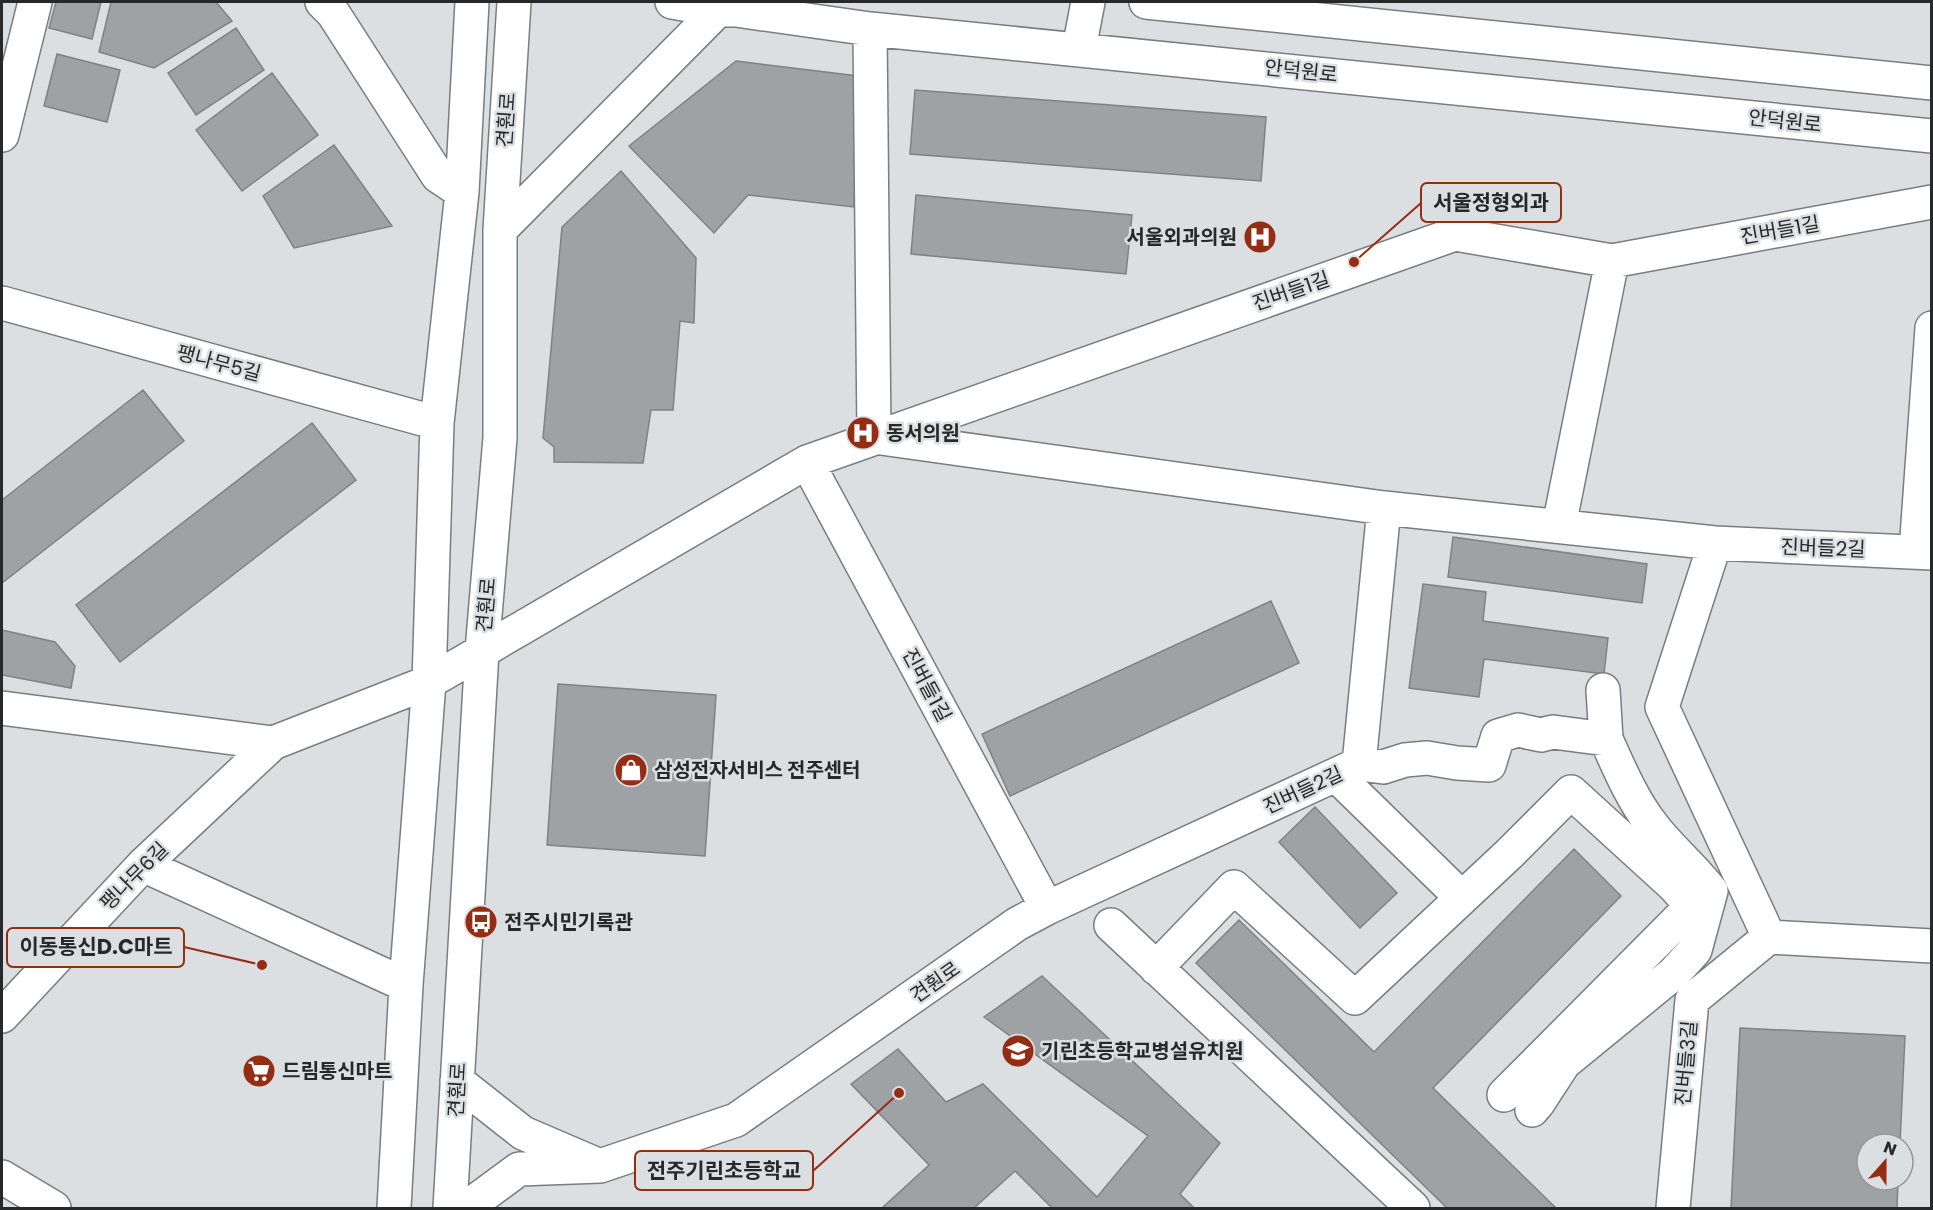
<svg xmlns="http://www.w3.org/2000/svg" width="1933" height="1210" viewBox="0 0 1933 1210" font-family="Poppins,'Noto Sans KR',sans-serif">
	<rect width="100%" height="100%" fill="#dcdfe2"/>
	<!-- building -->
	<path fill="#9fa2a5" stroke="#7f8284" stroke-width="1.5" d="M56,2H101L92,39L49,28Z
		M111,2H216L232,21L154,68L99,52Z
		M236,28L264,70L196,115L168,73Z
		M57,54L120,70L107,122L44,106Z
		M736,61L858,76L854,207L748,195L714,233L629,146Z
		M272,73L318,135L242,191L196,130Z
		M915,90L1266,117L1261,181L910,154Z
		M334,145L392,226L294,248L263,196Z
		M621,171L696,258L694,323L680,321L673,410H651L643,463L554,462V447L543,438L562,227Z
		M916,195L1132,215L1126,274L911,254Z
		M143,390L184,441L2,583V500Z
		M312,423L356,480L120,662L76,605Z
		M1453,537L1647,564L1642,603L1448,577Z
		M1423,584L1486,592L1483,621L1608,638L1604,674L1484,659L1479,697L1409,688Z
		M1271,601L1299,663L1010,796L982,734Z
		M2,630L55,642L75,666L71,688L2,675Z
		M558,684L716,695L705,856L547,845Z
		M1315,807L1397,893L1360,928L1279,842Z
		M1574,849L1621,896L1433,1088L1556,1208H1447L1196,963L1239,920L1374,1052Z
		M1042,976L1220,1143L1180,1194L1194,1208H1052L1015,1171L974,1208H882L929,1165L851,1084L898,1049L946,1102L983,1084L1097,1197L1148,1136L984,1017Z
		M1740,1028L1905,1036L1900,1144H1867V1180H1898L1897,1208H1731Z"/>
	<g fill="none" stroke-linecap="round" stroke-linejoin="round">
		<defs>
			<path id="minor" d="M322,2L333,13L438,176L462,192
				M672,2L718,10H736L870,29L1932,136
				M1146,2L1932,83
				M870,29L874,437L1384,508L1715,543L1932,553
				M1079,49L1088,2
				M2,135L35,2
				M500,230L718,10
				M2,303L437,423
				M807,462L1047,908
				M1559,526L1612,261
				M1715,543L1662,707L1769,937
				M1916,551L1932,328
				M2,708L273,743
				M1359,764L1383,767L1405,760L1427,758L1457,763L1489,765L1498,736L1518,730L1541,735L1553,732L1606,739L1603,690
				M1336,775L1462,898
				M143,865L406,985
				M1111,925L1413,1208
				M1156,968L1234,887L1355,998L1509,854L1571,792L1673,885L1692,906L1504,1095
				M2,1016L143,865L273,743L429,682L807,462L1455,234L1612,261L1932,202
				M457,1081L523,1133L593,1163
				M1532,1110L1538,1103L1564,1063L1674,973L1695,950L1711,891C1693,867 1670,849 1652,825C1632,799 1619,768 1606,739
				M2,1177L54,1208
				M394,1208L406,985L429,682L437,423L462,192L472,2
				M450,1208L482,651L500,438V230L514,2
				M466,1208L519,1169L600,1166L736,1120L1017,924L1047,908L1359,764L1384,508
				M1673,1208L1692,1000L1769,937L1932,946"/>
		</defs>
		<!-- minor casing -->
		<use href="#minor" stroke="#7a7d7f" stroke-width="36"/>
		<!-- minor -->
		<use href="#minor" stroke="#fff" stroke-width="33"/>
	</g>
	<!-- icons -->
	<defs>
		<symbol id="hospital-disc" viewBox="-11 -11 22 22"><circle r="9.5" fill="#952d15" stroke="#dcdfe2"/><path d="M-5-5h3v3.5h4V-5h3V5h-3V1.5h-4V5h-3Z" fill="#fff"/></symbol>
		<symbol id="shop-disc" viewBox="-11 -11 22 22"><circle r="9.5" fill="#952d15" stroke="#dcdfe2"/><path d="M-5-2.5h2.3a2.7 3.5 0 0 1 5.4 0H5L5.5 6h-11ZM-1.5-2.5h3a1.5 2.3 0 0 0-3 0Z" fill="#fff"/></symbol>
		<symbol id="bus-disc" viewBox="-11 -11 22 22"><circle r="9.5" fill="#952d15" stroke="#dcdfe2"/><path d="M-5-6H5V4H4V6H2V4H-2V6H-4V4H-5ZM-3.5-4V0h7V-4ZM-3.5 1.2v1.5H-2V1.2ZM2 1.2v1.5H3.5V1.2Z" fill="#fff"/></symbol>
		<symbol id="school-disc" viewBox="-11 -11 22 22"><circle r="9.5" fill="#952d15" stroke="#dcdfe2"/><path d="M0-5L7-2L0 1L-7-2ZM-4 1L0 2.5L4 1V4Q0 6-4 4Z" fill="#fff"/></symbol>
		<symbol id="supermarket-disc" viewBox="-11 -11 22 22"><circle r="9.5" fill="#952d15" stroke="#dcdfe2"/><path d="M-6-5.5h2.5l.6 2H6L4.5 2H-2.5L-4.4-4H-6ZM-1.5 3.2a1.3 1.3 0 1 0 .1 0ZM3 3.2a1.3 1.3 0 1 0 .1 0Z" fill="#fff"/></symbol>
	</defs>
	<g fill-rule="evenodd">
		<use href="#hospital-disc" x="1241" y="218" width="38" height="38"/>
		<use href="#hospital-disc" x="844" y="414" width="38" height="38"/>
		<use href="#shop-disc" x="612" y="751" width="38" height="38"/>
		<use href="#bus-disc" x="462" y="903" width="38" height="38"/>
		<use href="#school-disc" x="999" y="1032" width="38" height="38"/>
		<use href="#supermarket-disc" x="240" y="1052" width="38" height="38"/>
	</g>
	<g text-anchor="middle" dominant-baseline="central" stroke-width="5" stroke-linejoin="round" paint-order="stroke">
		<!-- street labels -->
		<g font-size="20" fill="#272829" stroke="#dcdfe2">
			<text transform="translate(1301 71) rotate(6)">안덕원로</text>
			<text transform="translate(506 120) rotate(-86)">견훤로</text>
			<text transform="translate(1785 121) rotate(6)">안덕원로</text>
			<text transform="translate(1780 230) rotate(-10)">진버들1길</text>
			<text transform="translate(1291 291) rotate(-19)">진버들1길</text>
			<text transform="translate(219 363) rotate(15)">팽나무5길</text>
			<text transform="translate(1823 548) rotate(2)">진버들2길</text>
			<text transform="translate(486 605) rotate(-85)">견훤로</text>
			<text transform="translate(927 685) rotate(62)">진버들1길</text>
			<text transform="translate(1303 790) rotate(-25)">진버들2길</text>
			<text transform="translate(134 876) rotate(-45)">팽나무6길</text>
			<text transform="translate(935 982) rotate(-35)">견훤로</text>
			<text transform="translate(1686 1063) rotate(-85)">진버들3길</text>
			<text transform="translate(457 1090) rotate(-87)">견훤로</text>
		</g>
		<!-- poi labels -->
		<g font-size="20" font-weight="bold" fill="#272829" stroke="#dcdfe2" text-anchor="start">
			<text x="1237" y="237" text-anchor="end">서울외과의원</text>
			<text x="886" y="433">동서의원</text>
			<text x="654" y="770">삼성전자서비스 전주센터</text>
			<text x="504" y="922">전주시민기록관</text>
			<text x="1041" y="1051">기린초등학교병설유치원</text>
			<text x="282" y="1071">드림통신마트</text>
		</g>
	</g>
	<!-- callouts -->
	<path fill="none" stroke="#952d15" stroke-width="2" d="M1354 262L1421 203M262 965L184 947M899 1093L813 1171"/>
	<g fill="#952d15" stroke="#dcdfe2" stroke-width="2">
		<circle cx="1354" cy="262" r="6"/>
		<circle cx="262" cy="965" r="6"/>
		<circle cx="899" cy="1093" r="6"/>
	</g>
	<g fill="#dcdfe2" stroke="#952d15" stroke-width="2">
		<rect x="1421" y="183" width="140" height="39" rx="6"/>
		<rect x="7" y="928" width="177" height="39" rx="6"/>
		<rect x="635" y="1151" width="178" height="39" rx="6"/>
	</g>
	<g font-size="21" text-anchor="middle" font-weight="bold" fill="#272829">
		<text x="1491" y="210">서울정형외과</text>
		<text x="96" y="954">이동통신D.C마트</text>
		<text x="724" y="1178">전주기린초등학교</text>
	</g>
	<!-- border -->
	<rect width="1933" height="1210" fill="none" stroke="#272829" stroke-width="6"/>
	<!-- north arrow -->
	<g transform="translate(1885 1162) rotate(21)"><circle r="28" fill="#dcdfe2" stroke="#949698" stroke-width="1.5"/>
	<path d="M0-4.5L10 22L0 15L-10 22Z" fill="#952d15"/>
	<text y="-9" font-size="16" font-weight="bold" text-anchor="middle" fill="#272829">N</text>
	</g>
</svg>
